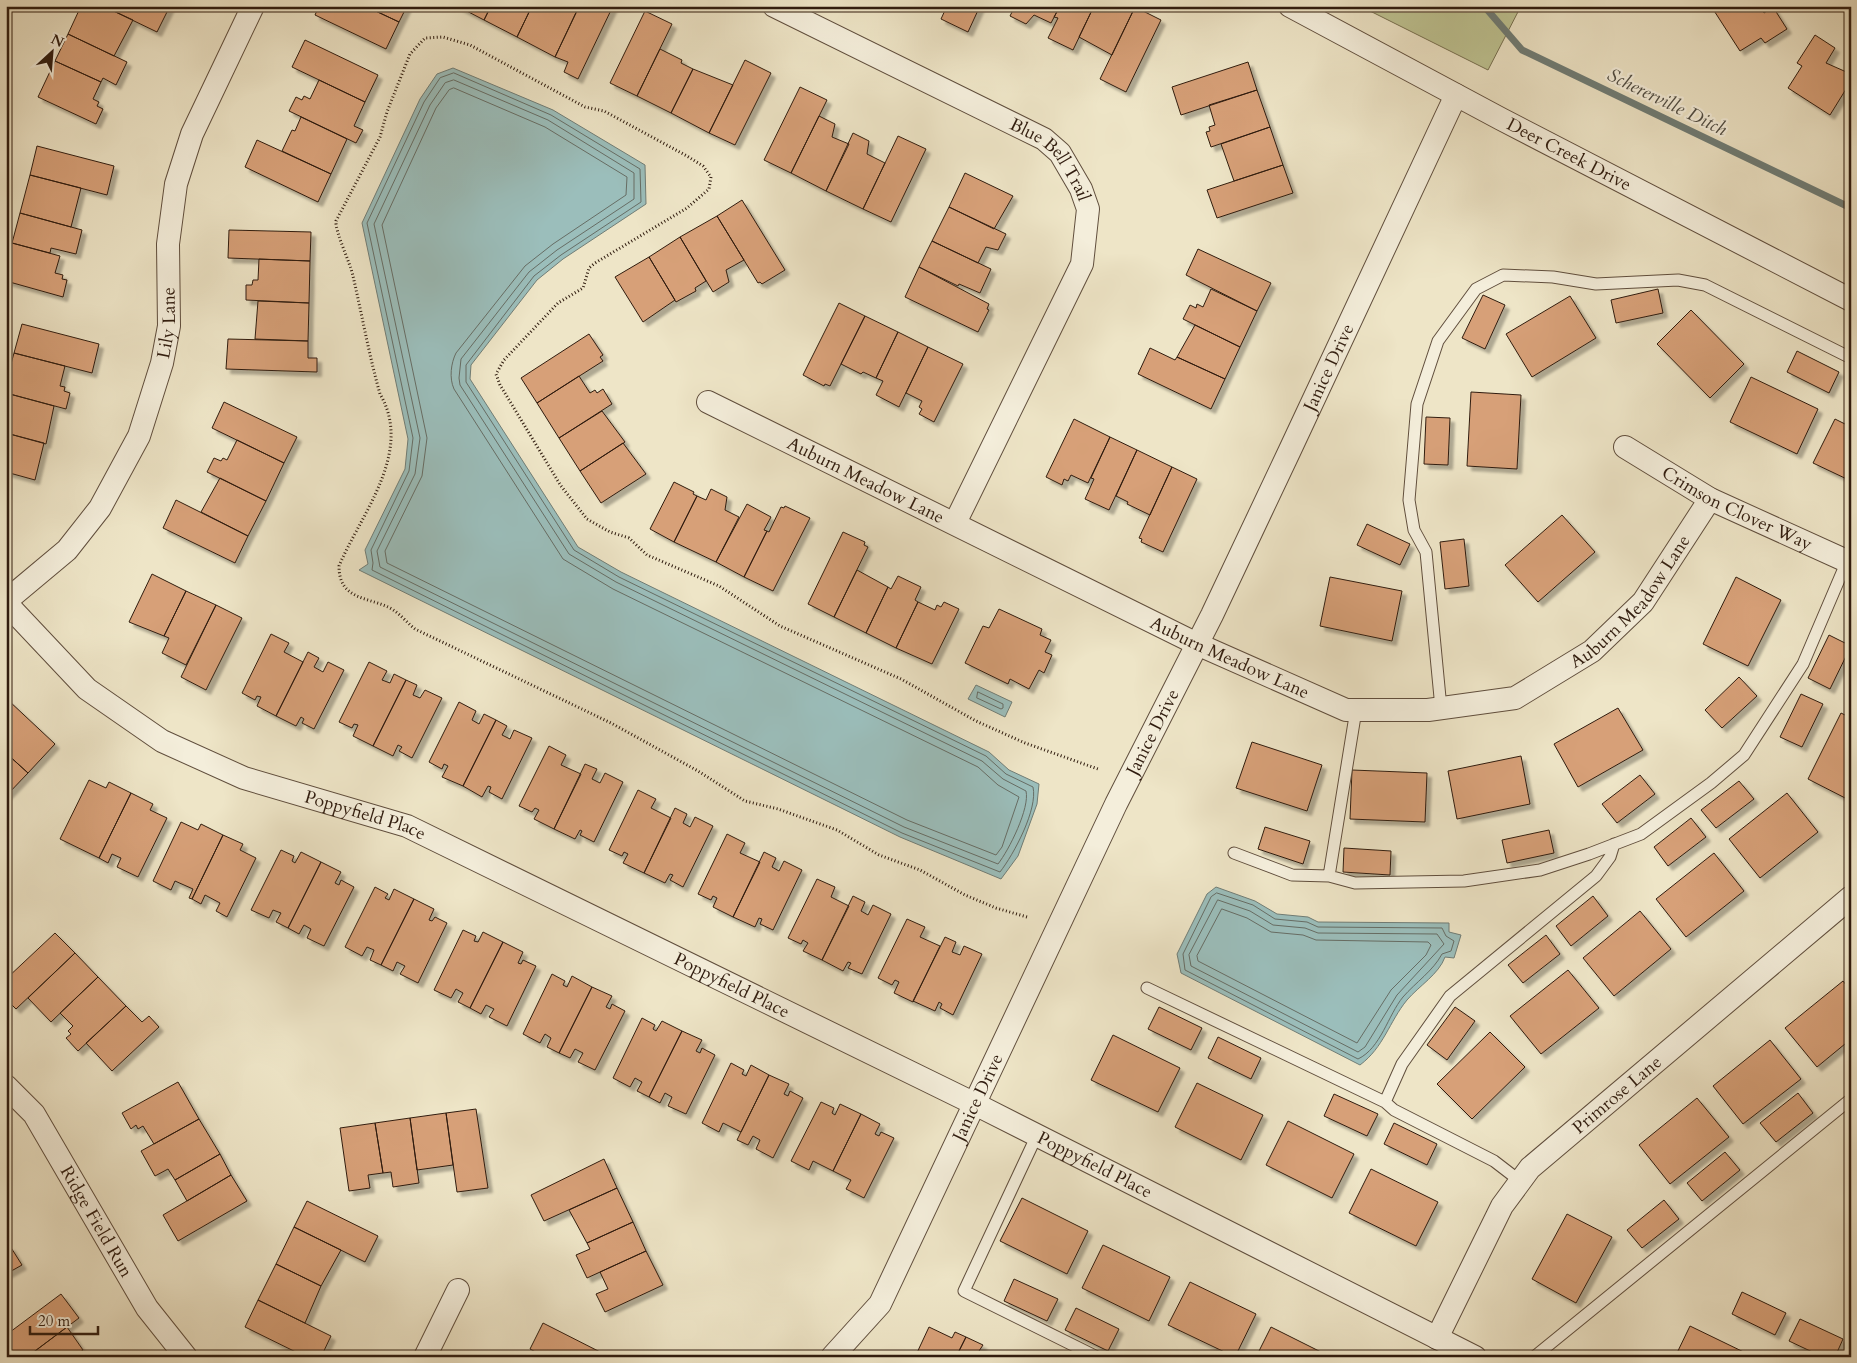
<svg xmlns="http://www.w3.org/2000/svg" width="1857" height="1363" viewBox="0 0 1857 1363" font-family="Cardo,serif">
	<defs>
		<filter id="shadow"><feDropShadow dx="4.5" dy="4.5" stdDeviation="1" flood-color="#0004"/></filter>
	</defs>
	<rect width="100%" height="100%" fill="#eee5c7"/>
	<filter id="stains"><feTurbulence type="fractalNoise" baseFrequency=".004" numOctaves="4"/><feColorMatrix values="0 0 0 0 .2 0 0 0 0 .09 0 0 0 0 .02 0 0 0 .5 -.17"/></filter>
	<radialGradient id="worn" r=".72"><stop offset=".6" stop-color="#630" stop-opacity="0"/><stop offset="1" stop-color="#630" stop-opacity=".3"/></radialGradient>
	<!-- green -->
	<path fill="#bec392" stroke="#777050" d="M1360,6H1521L1488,70Z"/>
	<!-- water -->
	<path fill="#9bbebb" stroke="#707d76" d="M453,68L553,110L645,165L646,204L563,259L537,280L471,365L470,379L578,547L621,572L989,752L1009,770L1039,784L1037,804L1018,856L1001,879L900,837L359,570L368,564L365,550L405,469L408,439L362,223L420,99L437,74Z
		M976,685L1012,702L1005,717L968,699Z
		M1216,887L1255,901L1277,914L1308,917L1318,922L1449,923V932L1461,935L1454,958L1445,957C1439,974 1419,986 1407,1000C1389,1022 1384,1047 1360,1065L1181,973L1177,954L1207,894Z"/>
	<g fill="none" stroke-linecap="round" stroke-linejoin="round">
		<!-- shore -->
		<path stroke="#666d65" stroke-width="1" d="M454,73L551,115L640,169L641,202L561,255L534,276L466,365V382L574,550L619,577L986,756L1006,774L1033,787C1038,809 1014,854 1000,872L902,833L372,570L373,563L371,550L409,471L413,438L367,223L424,102L440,78Z
			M454,80L548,120L634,173V199L557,250L529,272L461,359L459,378L460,385L569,554L616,582L982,761L1003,779L1026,791C1030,808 1009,850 998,864L904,827L380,567L377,551L415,474L420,438L374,224L430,105L445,83Z
			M454,88L545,127L627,177L626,195L553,244L525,266L456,353C451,363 449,378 454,389L563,559L613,589L978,767L998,785L1019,797L1002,847L996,855L907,820L387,563L385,551L422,476L427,438L382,225L436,108L449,90Z
			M978,692L1003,704V708L1001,709L977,698Z
			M1217,893L1253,905L1275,919L1307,922L1318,927L1442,928L1446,936L1454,941L1451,951L1442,954C1433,971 1416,982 1403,997C1388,1015 1381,1048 1358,1059L1185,970L1183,954L1211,897Z
			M1218,900L1250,911L1273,925L1305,928L1318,933L1437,934L1444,944L1397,995L1365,1047L1358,1052L1191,966L1189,955Z
			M1222,909L1247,918L1271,932L1303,935L1316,940L1428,942L1431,945L1426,955L1391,990L1357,1043L1198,961L1197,956Z"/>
		<!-- stream -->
		<path stroke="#707d76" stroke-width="7" d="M1484,6L1522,50L1851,208"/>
	</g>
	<!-- building -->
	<path fill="#d7a078" stroke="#301c0f" filter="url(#shadow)" d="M81,6H103L133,20L114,56L68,34Z
		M103,6H170L157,32Z
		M319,6H365L399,22L386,49L315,15Z
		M365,6H407L399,22Z
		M457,6H491L484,20Z
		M491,6H532L517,37L484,20Z
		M532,6H568L577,11L555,57L517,37Z
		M579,6H613L578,79L564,72L568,62L555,57Z
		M947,6H980L968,32L941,19Z
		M1015,6H1060L1051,23L1034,15L1026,24L1010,16Z
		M1060,6H1094L1073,50L1048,38L1058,18L1054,17Z
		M1094,6L1135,7L1112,55L1079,37Z
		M1711,6H1760L1764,13L1773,7L1787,29L1765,43L1761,38L1740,51Z
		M1135,7L1161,20L1126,92L1100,79Z
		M645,11L672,24L637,96L610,83Z
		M68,34L127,62L116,85L103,78L101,82L55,61Z
		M1815,35L1835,48L1826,63L1851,74V81L1830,115L1788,88L1802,66L1797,63Z
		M305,40L378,75L365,102L292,67Z
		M660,49L682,60L681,63L693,69L671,113L637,96Z
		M745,60L771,73L735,145L709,133Z
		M55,61L101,82L93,99L99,102L97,106L103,109L96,124L38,97Z
		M1248,62L1257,90L1181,115L1172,87Z
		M693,69L733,85L709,133L671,113Z
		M319,80L365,102L354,126L363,130L356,143L289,111L296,97L302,100L304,96L310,99Z
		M800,87L827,100L791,173L764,160Z
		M1257,90L1270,127L1211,147L1206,132L1210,131L1209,127L1215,125L1209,105Z
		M819,116L835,124L832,137L849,144L826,191L791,173Z
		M301,117L347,139L331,174L282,151L292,130L295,131Z
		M1270,127L1283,165L1234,181L1221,144Z
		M853,133L869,141L867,154L885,163L863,209L826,191Z
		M898,136L926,149L891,222L863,209Z
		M257,140L331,174L318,202L245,167Z
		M37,146L114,166L107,195L30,175Z
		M1283,165L1293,193L1217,218L1207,190Z
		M965,173L1013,196L994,229L949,207Z
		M30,175L81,188L71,227L20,213Z
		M742,200L785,270L762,284L760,282L758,283L717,216Z
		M949,207L1006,234L998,250L986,247L978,263L932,241Z
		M20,213L82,230L76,254L51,248L50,253L12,243Z
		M717,216L744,260L726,270L729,282L713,292L680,237Z
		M229,230L311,232L310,261L228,258Z
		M680,237L706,281L695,288L696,291L676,302L649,257Z
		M932,241L991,269L980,293L959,284L958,286L919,267Z
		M12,243L60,256L55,273L63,275L62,279L67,280L63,297L6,281V263Z
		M1198,249L1271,283L1257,311L1186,275Z
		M649,257L675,300L643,322L615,277Z
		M259,259L310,261L309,303L246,300V285H252L253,280H258Z
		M919,267L989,304L987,309L989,310L978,332L905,297Z
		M1211,289L1257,311L1240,347L1183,319L1190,305L1196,308L1197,304L1203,307Z
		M1658,289L1663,313L1616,323L1611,300Z
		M1483,295L1505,305L1485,349L1462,338Z
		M1570,296L1596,338L1532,377L1506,334Z
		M258,301L309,303L308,341L255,339Z
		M839,303L865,316L830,386L825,384L824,386L803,375Z
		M1691,310L1744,364L1710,398L1657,344Z
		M865,316L898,332L876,378L863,372L861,374L841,364Z
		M22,324L99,344L92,373L14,353Z
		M1195,325L1240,347L1225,379L1177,357Z
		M898,332L928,347L899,407L876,395L883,381L876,378Z
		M589,334L603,355L600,357L603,361L537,403L521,378Z
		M228,339L308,341V358H317V372L226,369Z
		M928,347L963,364L934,422L919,414L922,409L919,407L922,401L906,393Z
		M1150,348L1175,360L1177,357L1225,379L1211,409L1138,374Z
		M1797,351L1839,372L1829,393L1787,372Z
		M14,353L65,366L60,386L65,387L64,391L70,393L66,409L6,393V382Z
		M579,376L590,393L595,390L597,393L603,389L612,404L559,438L537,403Z
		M1751,377L1818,409L1797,454L1730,422Z
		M1471,392L1521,395L1517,469L1467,466Z
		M6,393L54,406L46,444L6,433Z
		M224,402L297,437L284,463L212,428Z
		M602,411L625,442L580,471L559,438Z
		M1426,417L1450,418L1448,465L1424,464Z
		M1074,419L1110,437L1088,483L1071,475L1068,481L1064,479L1062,485L1046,477Z
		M1835,419L1851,427V481L1813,463Z
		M6,433L44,443L35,480L6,472Z
		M1110,437L1137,450L1109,510L1085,499L1094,479L1091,478Z
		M237,440L284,463L266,501L207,472L214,458L221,461L223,458L227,460Z
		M623,443L646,474L601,503L580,471Z
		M1137,450L1172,467L1150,515L1127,504L1128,502L1116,496Z
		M1172,467L1197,479L1163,552L1141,542L1142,539L1139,538Z
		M220,478L266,501L248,536L201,512Z
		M674,482L694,492L693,494L697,496L674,542L650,529Z
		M711,489L727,497L725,510L739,517L716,562L674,542L697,496L706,500Z
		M176,500L248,536L235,563L163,528Z
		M747,504L771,517L764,530L767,531L744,577L716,562Z
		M785,506L810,518L773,591L744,577L767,531L769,532L781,507L784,508Z
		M1562,515L1595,552L1538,602L1505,565Z
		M1367,524L1410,544L1400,565L1357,545Z
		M843,532L865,542L864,545L868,547L834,617L808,604Z
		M1464,539L1469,586L1445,589L1440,542Z
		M857,570L888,587L866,633L834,617Z
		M152,574L186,591L164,636L129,622Z
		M898,576L921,587L915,600L918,602L896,648L866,633L888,587L891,589Z
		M1330,577L1402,591L1392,641L1320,626Z
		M1736,577L1781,600L1748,666L1703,644Z
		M186,591L216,605L186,665L162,653L169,638L164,636Z
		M918,602L935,610L937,605L941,607L944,602L959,609L932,664L896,648Z
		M216,605L242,618L206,690L181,677Z
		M999,609L1042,629L1040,635L1051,640L1045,652L1052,655L1044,673L1039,670L1029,689L1010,679L1008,684L965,663L983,626L989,628Z
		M271,634L289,643L284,652L303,662L276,716L257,706L261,697L257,696L255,700L242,693Z
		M1829,635L1851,646L1830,689L1808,678Z
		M308,652L319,658L314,667L323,672L328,662L344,670L314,729L302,723L304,719L301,717L296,726L276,716Z
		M369,662L387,671L382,680L390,683L394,674L406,680L373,746L353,736L358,725L354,724L352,728L339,722Z
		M1739,677L1757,696L1722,728L1705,710Z
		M406,680L417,685L413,695L420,698L425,690L442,698L412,758L399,751L402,747L398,745L393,756L373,746Z
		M1801,694L1823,704L1802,747L1780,737Z
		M8,700L55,744L28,773L6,753V703Z
		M459,702L476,711L472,720L479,724L484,714L496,720L463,786L442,777L448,766L444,764L442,769L429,762Z
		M1618,708L1643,750L1578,787L1554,744Z
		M1841,713L1851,718V801L1808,779Z
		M496,720L507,726L502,735L510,739L514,730L532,738L502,799L489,792L491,787L488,786L482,797L463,786Z
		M1252,742L1322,765L1307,811L1236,788Z
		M549,746L566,755L561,765L581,774L554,829L534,819L539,810L535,808L532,812L519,806Z
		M6,753L28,773L6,796Z
		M1521,756L1530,804L1457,819L1448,771Z
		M585,764L597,769L592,779L600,783L605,773L623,782L594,842L580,835L582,831L580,830L575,839L554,829Z
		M1352,770L1427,773L1425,822L1350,819Z
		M1640,775L1655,794L1617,823L1602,804Z
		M89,780L106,788L109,782L131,793L99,858L60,839Z
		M1739,781L1754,799L1716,828L1701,810Z
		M638,790L656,799L651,808L671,818L644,873L623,863L628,854L624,852L622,856L609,850Z
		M131,793L153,804L150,810L167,818L138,877L117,867L121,858L112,854L108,863L99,858Z
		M1787,793L1818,832L1760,878L1729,839Z
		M675,808L687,814L683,823L690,827L695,817L713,826L683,887L670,880L673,875L670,874L665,883L644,873Z
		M1691,818L1706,837L1668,866L1654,847Z
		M181,822L198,830L201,824L223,835L192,899L189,898L193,889L175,881L171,890L153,881Z
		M1265,827L1310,841L1303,864L1258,849Z
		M1549,830L1554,853L1507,863L1502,840Z
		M727,834L745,843L740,853L760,862L733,917L713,907L717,898L713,896L711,900L698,894Z
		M223,835L243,844L240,850L256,858L227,917L216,911L220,903L205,895L201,904L192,899Z
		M1344,848L1391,851L1390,875L1343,872Z
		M281,850L294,856L292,861L295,863L301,852L321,862L288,928L276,922L281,913L273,910L269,918L251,910Z
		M764,852L776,858L772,867L779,871L784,861L802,870L773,930L760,924L762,919L759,918L755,927L733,917Z
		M1714,853L1744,891L1686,937L1656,899Z
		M321,862L341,872L335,883L339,885L341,880L354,887L324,946L307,938L311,929L304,925L299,934L288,928Z
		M817,879L835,887L831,897L849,906L822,960L803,951L808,943L803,940L801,944L788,938Z
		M375,887L388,894L385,898L389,900L394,889L414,899L381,965L370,960L374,950L367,947L362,956L345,947Z
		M853,896L865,902L861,911L868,915L873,905L891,914L862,974L848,968L851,963L848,962L843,971L822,960Z
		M1593,896L1608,916L1571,946L1556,926Z
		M414,899L434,909L429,920L432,921L435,917L447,923L418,983L400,974L405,966L397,962L393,971L381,965Z
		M1640,911L1671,949L1614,996L1583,958Z
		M907,919L925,927L920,937L940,946L913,1002L894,993L899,982L895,980L892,985L878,978Z
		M463,930L476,936L474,941L478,942L483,932L503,942L470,1008L458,1002L463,993L456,989L451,998L434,990Z
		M55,933L75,953L16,1009L6,999V979Z
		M1546,935L1560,954L1523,983L1508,965Z
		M945,937L956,942L952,952L960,955L964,946L982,954L953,1015L940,1008L942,1004L939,1002L935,1011L913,1001Z
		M503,942L523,952L518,963L521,964L523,960L536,966L507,1026L489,1017L494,1009L486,1005L481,1014L470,1008Z
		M75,953L98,977L51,1022L28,998Z
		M1568,970L1599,1008L1541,1054L1510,1016Z
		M552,974L565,981L563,985L567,987L572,976L592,987L559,1053L547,1047L551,1038L545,1034L540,1043L523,1034Z
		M98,977L126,1006L78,1051L66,1038L71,1034L68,1031L73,1026L60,1013Z
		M1843,981L1851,991V1039L1817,1067L1785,1028Z
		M592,987L612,996L606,1007L610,1009L612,1004L625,1011L595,1070L578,1062L583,1053L575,1049L570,1058L559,1053Z
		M126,1006L142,1022L149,1016L159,1027L112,1071L86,1043Z
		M1159,1007L1202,1028L1191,1050L1148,1029Z
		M1455,1007L1475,1021L1447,1060L1427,1045Z
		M642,1018L655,1025L653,1029L656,1031L662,1021L682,1031L649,1097L637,1091L642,1082L635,1078L630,1087L613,1078Z
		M682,1031L702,1040L696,1051L700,1053L702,1048L715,1055L686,1114L668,1106L672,1097L665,1093L660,1103L649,1097Z
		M1490,1032L1525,1067L1472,1119L1437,1084Z
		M1113,1035L1180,1068L1158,1112L1091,1080Z
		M1218,1037L1261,1058L1251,1079L1208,1058Z
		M1770,1040L1801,1079L1743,1124L1713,1086Z
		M731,1063L744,1070L742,1074L746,1076L751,1065L769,1075L741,1132L723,1123L719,1132L702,1123Z
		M769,1075L789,1084L784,1094L788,1096L790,1091L803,1098L773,1158L756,1149L760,1140L753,1136L748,1145L737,1140Z
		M178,1082L199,1119L154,1144L143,1126L138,1129L136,1125L131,1129L122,1113Z
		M1197,1083L1263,1115L1241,1160L1175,1127Z
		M1798,1093L1813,1113L1776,1142L1760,1123Z
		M1334,1094L1378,1114L1367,1136L1324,1116Z
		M1697,1098L1729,1137L1670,1184L1639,1145Z
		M821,1102L834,1108L832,1113L835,1115L840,1104L861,1114L833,1171L813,1161L809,1170L791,1161Z
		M476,1109L488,1188L457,1192L446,1113Z
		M446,1113L453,1165L417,1170L410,1118Z
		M861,1114L880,1124L875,1134L879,1136L881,1132L894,1138L864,1198L846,1189L851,1180L833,1171Z
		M410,1118L419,1183L393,1187L391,1172L383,1173L375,1123Z
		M199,1119L220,1154L175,1180L168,1169L155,1176L141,1151Z
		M1288,1121L1354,1154L1332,1198L1266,1165Z
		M375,1123L383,1173L368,1175L370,1188L349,1191L340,1128Z
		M1394,1123L1437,1144L1427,1165L1384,1144Z
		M1725,1152L1740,1170L1702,1201L1687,1183Z
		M220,1154L231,1175L187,1201L175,1180Z
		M604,1159L617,1188L544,1221L531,1195Z
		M1371,1169L1438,1202L1416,1246L1349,1213Z
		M231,1175L247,1201L178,1241L163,1215Z
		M617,1188L633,1222L587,1243L569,1210Z
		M1022,1198L1088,1231L1067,1274L1000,1241Z
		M1664,1200L1679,1219L1642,1248L1627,1230Z
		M307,1201L378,1236L365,1262L294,1227Z
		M1567,1214L1612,1237L1576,1303L1532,1279Z
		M633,1222L646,1251L587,1278L576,1255L590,1249L587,1243Z
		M294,1227L341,1250L321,1286L276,1264Z
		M1103,1245L1170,1277L1149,1321L1082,1288Z
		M10,1246L22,1265L6,1274V1249Z
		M646,1251L663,1285L605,1312L596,1294L608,1289L600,1272Z
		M276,1264L321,1286L305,1323L258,1300Z
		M1014,1279L1058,1299L1047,1321L1004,1301Z
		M1190,1282L1256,1314L1235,1357L1168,1325Z
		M1742,1292L1786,1313L1775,1335L1732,1314Z
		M61,1294L79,1318L27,1357H6V1335Z
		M258,1300L331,1336L321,1357H306L245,1327Z
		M1076,1308L1119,1329L1108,1351L1065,1330Z
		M1800,1319L1843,1339L1835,1357H1823L1789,1341Z
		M543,1323L610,1357H545L530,1349Z
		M1690,1326L1754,1357H1675Z
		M67,1327L83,1350L74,1357H27Z
		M929,1327L952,1338L955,1332L966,1337L956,1357H915Z
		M1271,1327L1331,1357H1256Z
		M966,1337L983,1345L979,1351L991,1357H956Z"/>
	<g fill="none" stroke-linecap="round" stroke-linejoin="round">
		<defs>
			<path id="lane" d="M1441,708L1426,552L1414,530L1409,500L1417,404L1438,341L1476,289L1503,275L1553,277L1596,284L1678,280L1705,285L1851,358
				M1234,853L1292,875L1329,876L1355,883L1464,881L1540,870L1589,854L1641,834L1711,783L1744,755L1803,664L1847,561
				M1329,876L1356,710
				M1147,988L1385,1102
				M1037,1135L964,1291L1097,1357
				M1520,1181L1494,1161L1394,1110L1385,1102L1402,1064L1450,996L1596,876L1610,857L1614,844
				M1534,1357L1851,1099"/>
			<g id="street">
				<path id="s1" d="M774,6L1044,139L1060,153L1081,189L1088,209L1082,264L955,523"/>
				<path id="s2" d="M1290,6L1501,119L1851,300"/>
				<path id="s3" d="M708,402L1197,644L1346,710H1428L1515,698L1592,651L1643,602L1710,499"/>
				<path id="s4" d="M1625,447L1710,499L1851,563"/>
				<path id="s5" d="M6,601L67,550L100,508L139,436L162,363L169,326L168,244L176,184L192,134L253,6"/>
				<path id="s6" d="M6,603L87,689L162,741L244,778L407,826L975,1104L1475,1357"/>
				<path id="s7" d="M6,1086L34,1114L147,1308L186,1357"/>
				<path id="s8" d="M1437,1338L1502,1206L1530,1168L1851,897"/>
				<path d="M425,1357L458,1290"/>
				<path id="s9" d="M832,1357L880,1304L1116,804L1212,615L1290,450L1456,95"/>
			</g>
		</defs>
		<!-- lane casing -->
		<use href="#lane" stroke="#604e3d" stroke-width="13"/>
		<!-- street casing -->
		<use href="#street" stroke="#604e3d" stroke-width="24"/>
		<!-- path -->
		<path stroke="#301c0f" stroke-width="3" stroke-dasharray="1 2.5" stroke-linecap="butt" d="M1027,917L996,908L965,895L920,870L879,855L837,830L778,809L745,801L698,771L611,723L415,629C406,622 399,612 388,607C366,597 339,599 339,566C361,514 414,452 380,394C369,355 362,315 353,276C350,262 335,232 336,221L380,137L387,112L410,54L425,38L443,37L470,45L585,107L604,111L687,156L703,166L711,177L709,189L687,208L595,263L589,268L583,288L558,303L504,360L496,374L500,385L561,486L587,519L610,532L629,538L647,555L719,586L780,626L901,679L976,721L1025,743L1098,769"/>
		<!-- lane -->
		<use href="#lane" stroke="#f4eedb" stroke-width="11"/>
		<!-- street -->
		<use href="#street" stroke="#f4eedb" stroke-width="22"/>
	</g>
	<g text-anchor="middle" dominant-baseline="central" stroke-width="4.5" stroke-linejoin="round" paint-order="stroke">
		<!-- street labels -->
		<g font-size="18" fill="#301c0f" stroke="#f4eedb">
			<text stroke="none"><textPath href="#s2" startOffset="316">Deer Creek Drive</textPath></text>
			<text stroke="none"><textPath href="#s1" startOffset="320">Blue Bell Trail</textPath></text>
			<text stroke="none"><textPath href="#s5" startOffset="332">Lily Lane</textPath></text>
			<text stroke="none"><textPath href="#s9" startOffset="1110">Janice Drive</textPath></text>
			<text stroke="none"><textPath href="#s3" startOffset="176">Auburn Meadow Lane</textPath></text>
			<text stroke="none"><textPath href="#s4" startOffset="128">Crimson Clover Way</textPath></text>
			<text stroke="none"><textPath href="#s3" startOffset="1031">Auburn Meadow Lane</textPath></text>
			<text stroke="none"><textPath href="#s3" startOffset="581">Auburn Meadow Lane</textPath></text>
			<text stroke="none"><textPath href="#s9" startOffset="705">Janice Drive</textPath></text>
			<text stroke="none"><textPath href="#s6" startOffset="426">Poppyfield Place</textPath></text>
			<text stroke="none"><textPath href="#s6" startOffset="831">Poppyfield Place</textPath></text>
			<text stroke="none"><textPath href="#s8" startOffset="308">Primrose Lane</textPath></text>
			<text stroke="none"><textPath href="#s9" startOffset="300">Janice Drive</textPath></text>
			<text stroke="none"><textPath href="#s6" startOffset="1236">Poppyfield Place</textPath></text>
			<text stroke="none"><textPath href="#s7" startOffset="164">Ridge Field Run</textPath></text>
		</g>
		<!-- water labels -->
		<g font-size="19" font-style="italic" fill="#504d43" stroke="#f4eedb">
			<text transform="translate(1667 102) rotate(26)">Schererville Ditch</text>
		</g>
	</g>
	<!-- margin -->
	<rect width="1857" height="1363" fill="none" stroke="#eee5c7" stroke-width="25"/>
	<rect x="8" y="8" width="1842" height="1348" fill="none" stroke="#301c0f" stroke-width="2.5"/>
	<rect x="12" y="12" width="1832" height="1338" fill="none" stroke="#301c0f"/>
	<!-- north arrow -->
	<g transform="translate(52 52) rotate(26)" stroke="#f4eedb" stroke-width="4" paint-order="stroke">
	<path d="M0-4L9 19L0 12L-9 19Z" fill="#301c0f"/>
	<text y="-8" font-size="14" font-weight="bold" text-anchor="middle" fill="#301c0f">N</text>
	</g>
	<!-- scale -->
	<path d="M30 1326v8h68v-8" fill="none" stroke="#301c0f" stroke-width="2.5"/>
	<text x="38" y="1326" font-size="15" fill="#301c0f" stroke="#f4eedb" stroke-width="4" paint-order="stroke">20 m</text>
	<rect width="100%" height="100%" filter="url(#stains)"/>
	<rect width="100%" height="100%" fill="url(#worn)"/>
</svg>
